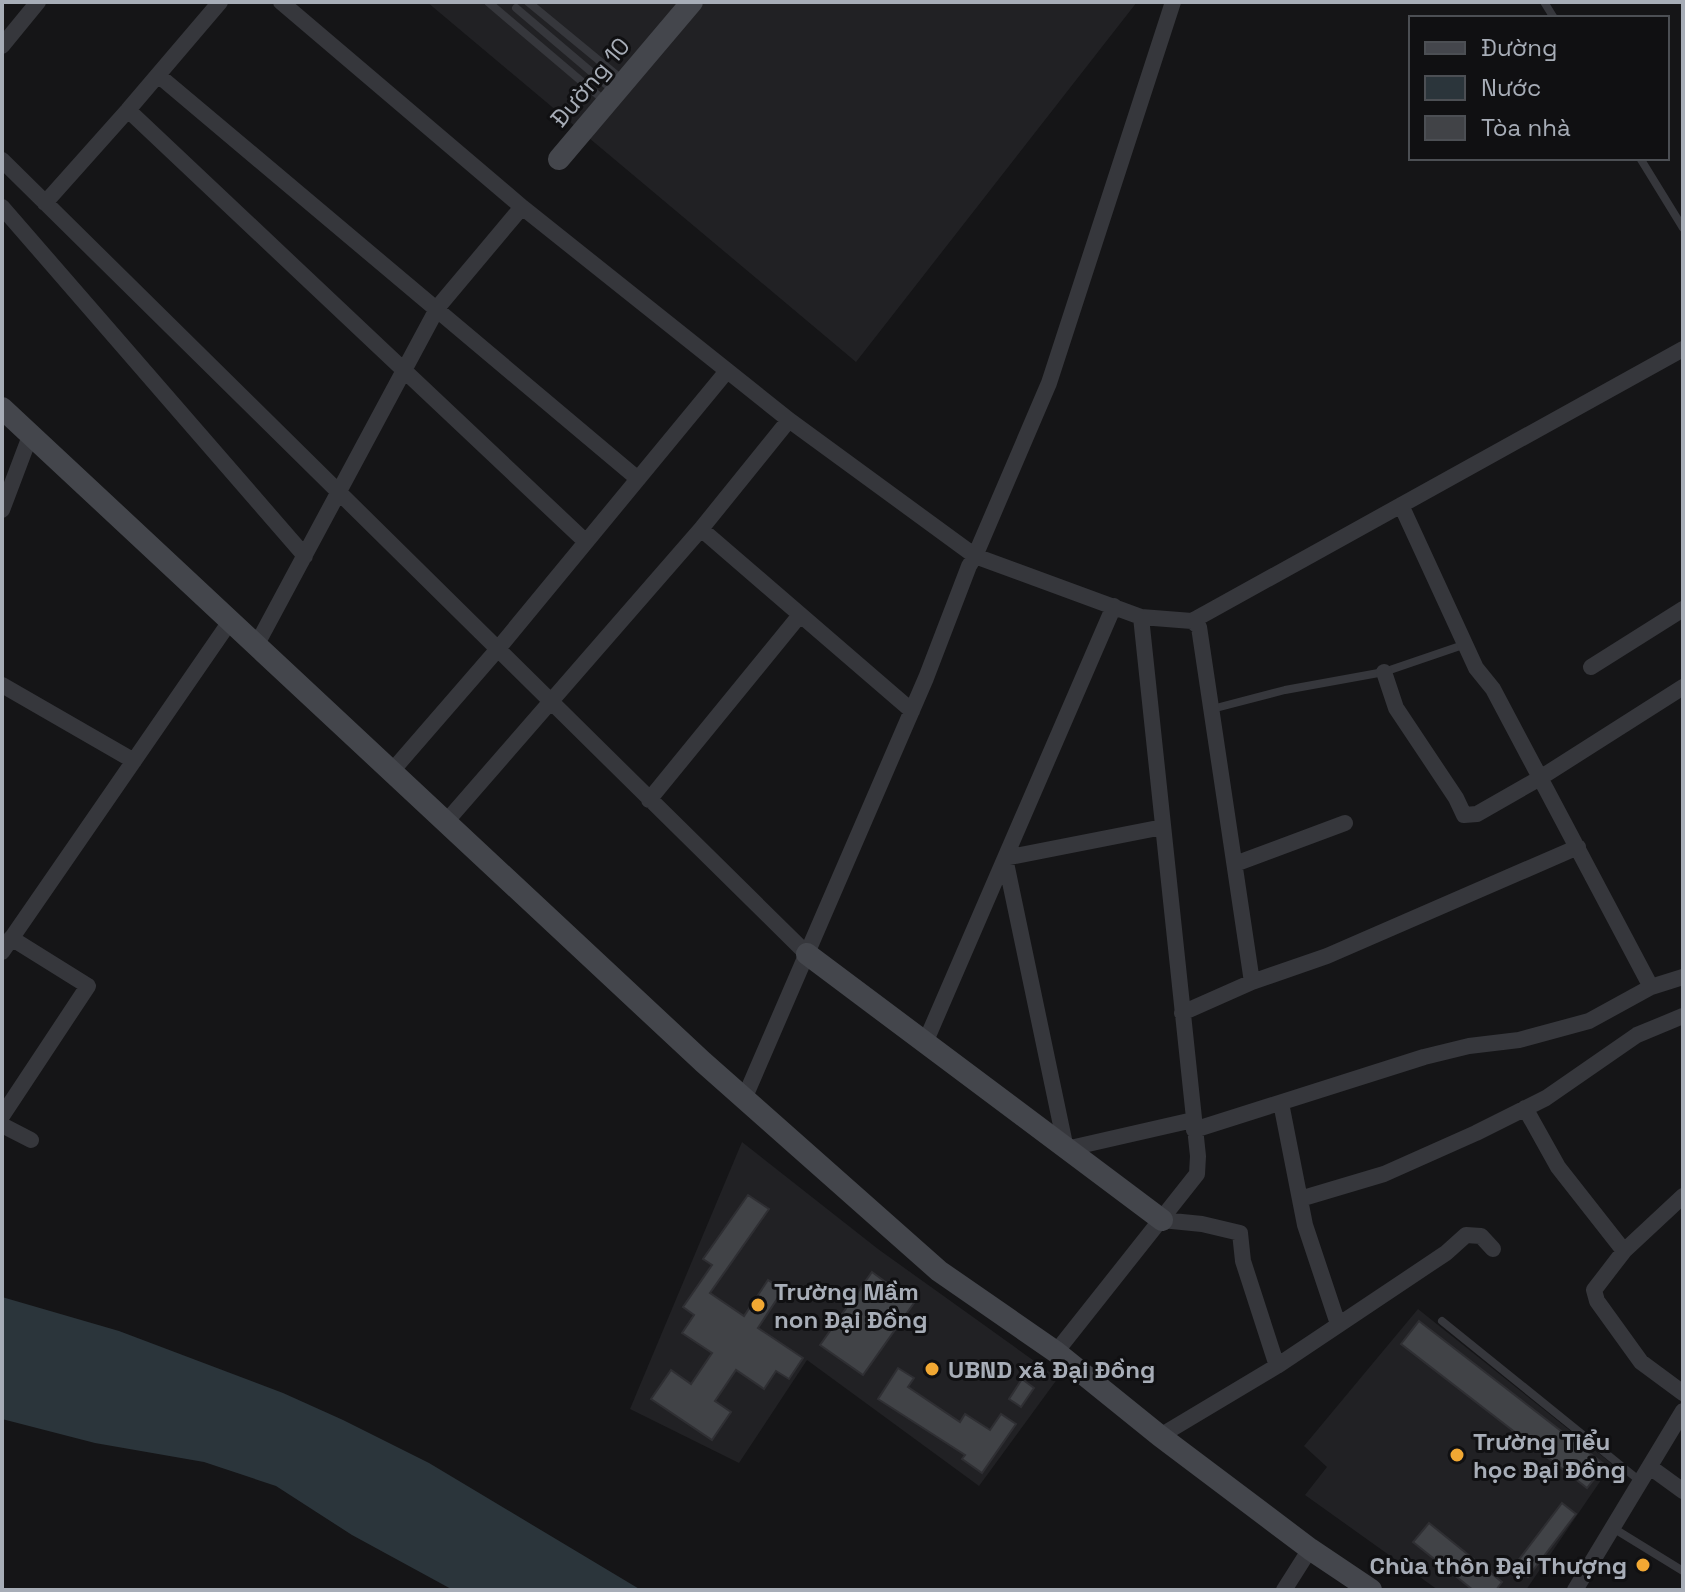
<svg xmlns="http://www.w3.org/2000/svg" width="1685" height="1592" viewBox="0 0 1685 1592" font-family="'Space Grotesk',sans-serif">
	<rect width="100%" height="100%" fill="#151517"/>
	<!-- built -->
	<path fill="#212124" d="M427,2H1137L856,362Z
		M742,1142L878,1249L1058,1378L979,1486L807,1360L739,1463L630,1409Z
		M1418,1309L1612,1464L1526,1590H1438L1305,1495L1327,1467L1304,1446Z"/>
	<!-- water -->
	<path fill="#2b353b" d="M2,1297L119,1331L283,1393L343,1420L429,1463L641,1590H453L352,1535L276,1486L204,1462L95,1443L2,1419Z"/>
	<!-- building -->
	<path fill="#414347" stroke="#2f2f33" stroke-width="2" d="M748,1195L769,1209L710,1293L744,1316L768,1280L783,1290L758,1328L803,1358L789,1379L776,1371L764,1389L736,1370L715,1401L731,1412L712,1440L651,1399L671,1370L691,1384L712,1353L682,1333L694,1315L683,1307L712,1265L703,1259Z
		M872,1272L914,1303L863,1375L820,1345Z
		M1419,1321L1605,1465L1587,1488L1401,1344Z
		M898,1368L914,1378L908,1387L960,1422L965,1414L990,1430L1001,1414L1016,1424L982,1473L962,1459L965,1455L878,1399Z
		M1022,1379L1034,1388L1021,1407L1009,1399Z
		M1562,1503L1576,1514L1528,1577L1514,1566Z
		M1429,1523L1502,1582L1496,1590H1473L1413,1542Z"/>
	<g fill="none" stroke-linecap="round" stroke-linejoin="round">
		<!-- lane -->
		<path stroke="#36373c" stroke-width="8" d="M488,2L606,102
			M528,2L624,81
			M1544,2L1554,18
			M516,8L615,92
			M1640,158L1683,228
			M1212,709L1285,690L1384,672L1466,644
			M1442,1321L1640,1481
			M1613,1528L1683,1571"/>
		<!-- street -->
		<path stroke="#36373c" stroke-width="16" d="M281,2L522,207L789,420L975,556L969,566L926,678L744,1099
			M1173,2L1049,383L975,556L1141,617L1192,621L1683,349
			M2,46L38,2
			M158,75L638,479
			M128,110L220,2
			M2,160L807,954
			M45,203L128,110L586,542
			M2,207L305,556
			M1401,505L1476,668L1493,689L1651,987
			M2,510L30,436
			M701,529L912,711
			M1192,621L1199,627L1252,982
			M257,644L438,307L522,207
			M1591,667L1683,609
			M1384,672L1396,708L1456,798L1464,815L1477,814L1540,778L1683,687
			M2,685L134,761
			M392,771L497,650L727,371
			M649,800L800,615
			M445,823L701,529L789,420
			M1163,827L1005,858L1066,1149L1193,1120
			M1235,864L1345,823
			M2,952L231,620
			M1182,1013L1252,982L1327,956L1578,847
			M925,1043L1114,606
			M1281,1103L1305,1225L1338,1324
			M1525,1108L1558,1167L1624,1251L1683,1196
			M2,1116L88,986L11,938
			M2,1125L31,1140
			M1194,1130L1424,1057L1469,1046L1519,1040L1589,1021L1651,987L1683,977
			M1300,1199L1384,1174L1476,1133L1546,1098L1637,1035L1683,1016
			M1162,1220L1202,1224L1240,1233L1243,1261L1277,1366
			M1624,1251L1594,1290L1597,1301L1641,1362L1683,1393
			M1056,1352L1197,1174L1198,1156L1141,617
			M1160,1436L1277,1366L1446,1253L1466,1235L1481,1236L1493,1249
			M1650,1467L1683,1491
			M1284,1590L1310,1549
			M1575,1590L1683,1411"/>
		<!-- secondary -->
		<path stroke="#44464c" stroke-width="22" d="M559,159L692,2
			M2,408L703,1062L939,1271L1056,1352L1160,1436L1310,1549L1371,1590
			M807,954L1162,1220"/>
	</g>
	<!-- markers -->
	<g fill="#f1a833" stroke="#101012" stroke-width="3">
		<circle cx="758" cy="1305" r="8"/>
		<circle cx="932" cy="1369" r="8"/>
		<circle cx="1457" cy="1455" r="8"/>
		<circle cx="1643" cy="1565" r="8"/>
	</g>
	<g text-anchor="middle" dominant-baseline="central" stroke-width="6" stroke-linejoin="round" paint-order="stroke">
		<!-- street labels -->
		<g font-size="24" fill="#a7adb7" stroke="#101012">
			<text transform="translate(590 82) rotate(-50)">Đường 10</text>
		</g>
		<!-- poi labels -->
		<g font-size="24" font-weight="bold" fill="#a7adb7" stroke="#101012" text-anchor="start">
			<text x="774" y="1291">Trường Mầm<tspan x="774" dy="28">non Đại Đồng</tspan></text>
			<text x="948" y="1369">UBND xã Đại Đồng</text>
			<text x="1473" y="1441">Trường Tiểu<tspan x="1473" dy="28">học Đại Đồng</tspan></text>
			<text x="1627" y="1565" text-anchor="end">Chùa thôn Đại Thượng</text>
		</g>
	</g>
	<!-- border -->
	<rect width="1685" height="1592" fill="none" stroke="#a7adb7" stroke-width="8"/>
	<!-- legend -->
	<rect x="1409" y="16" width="260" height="144" fill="#101012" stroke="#4c4f54" stroke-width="2"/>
	<rect x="1425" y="42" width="40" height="12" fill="#44464c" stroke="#4c4f54" stroke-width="2"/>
	<text x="1481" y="56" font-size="24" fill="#a7adb7">Đường</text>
	<rect x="1425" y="76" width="40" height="24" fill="#2b353b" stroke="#4c4f54" stroke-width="2"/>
	<text x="1481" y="96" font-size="24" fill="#a7adb7">Nước</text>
	<rect x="1425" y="116" width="40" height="24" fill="#414347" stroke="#4c4f54" stroke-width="2"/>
	<text x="1481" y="136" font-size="24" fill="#a7adb7">Tòa nhà</text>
</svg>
